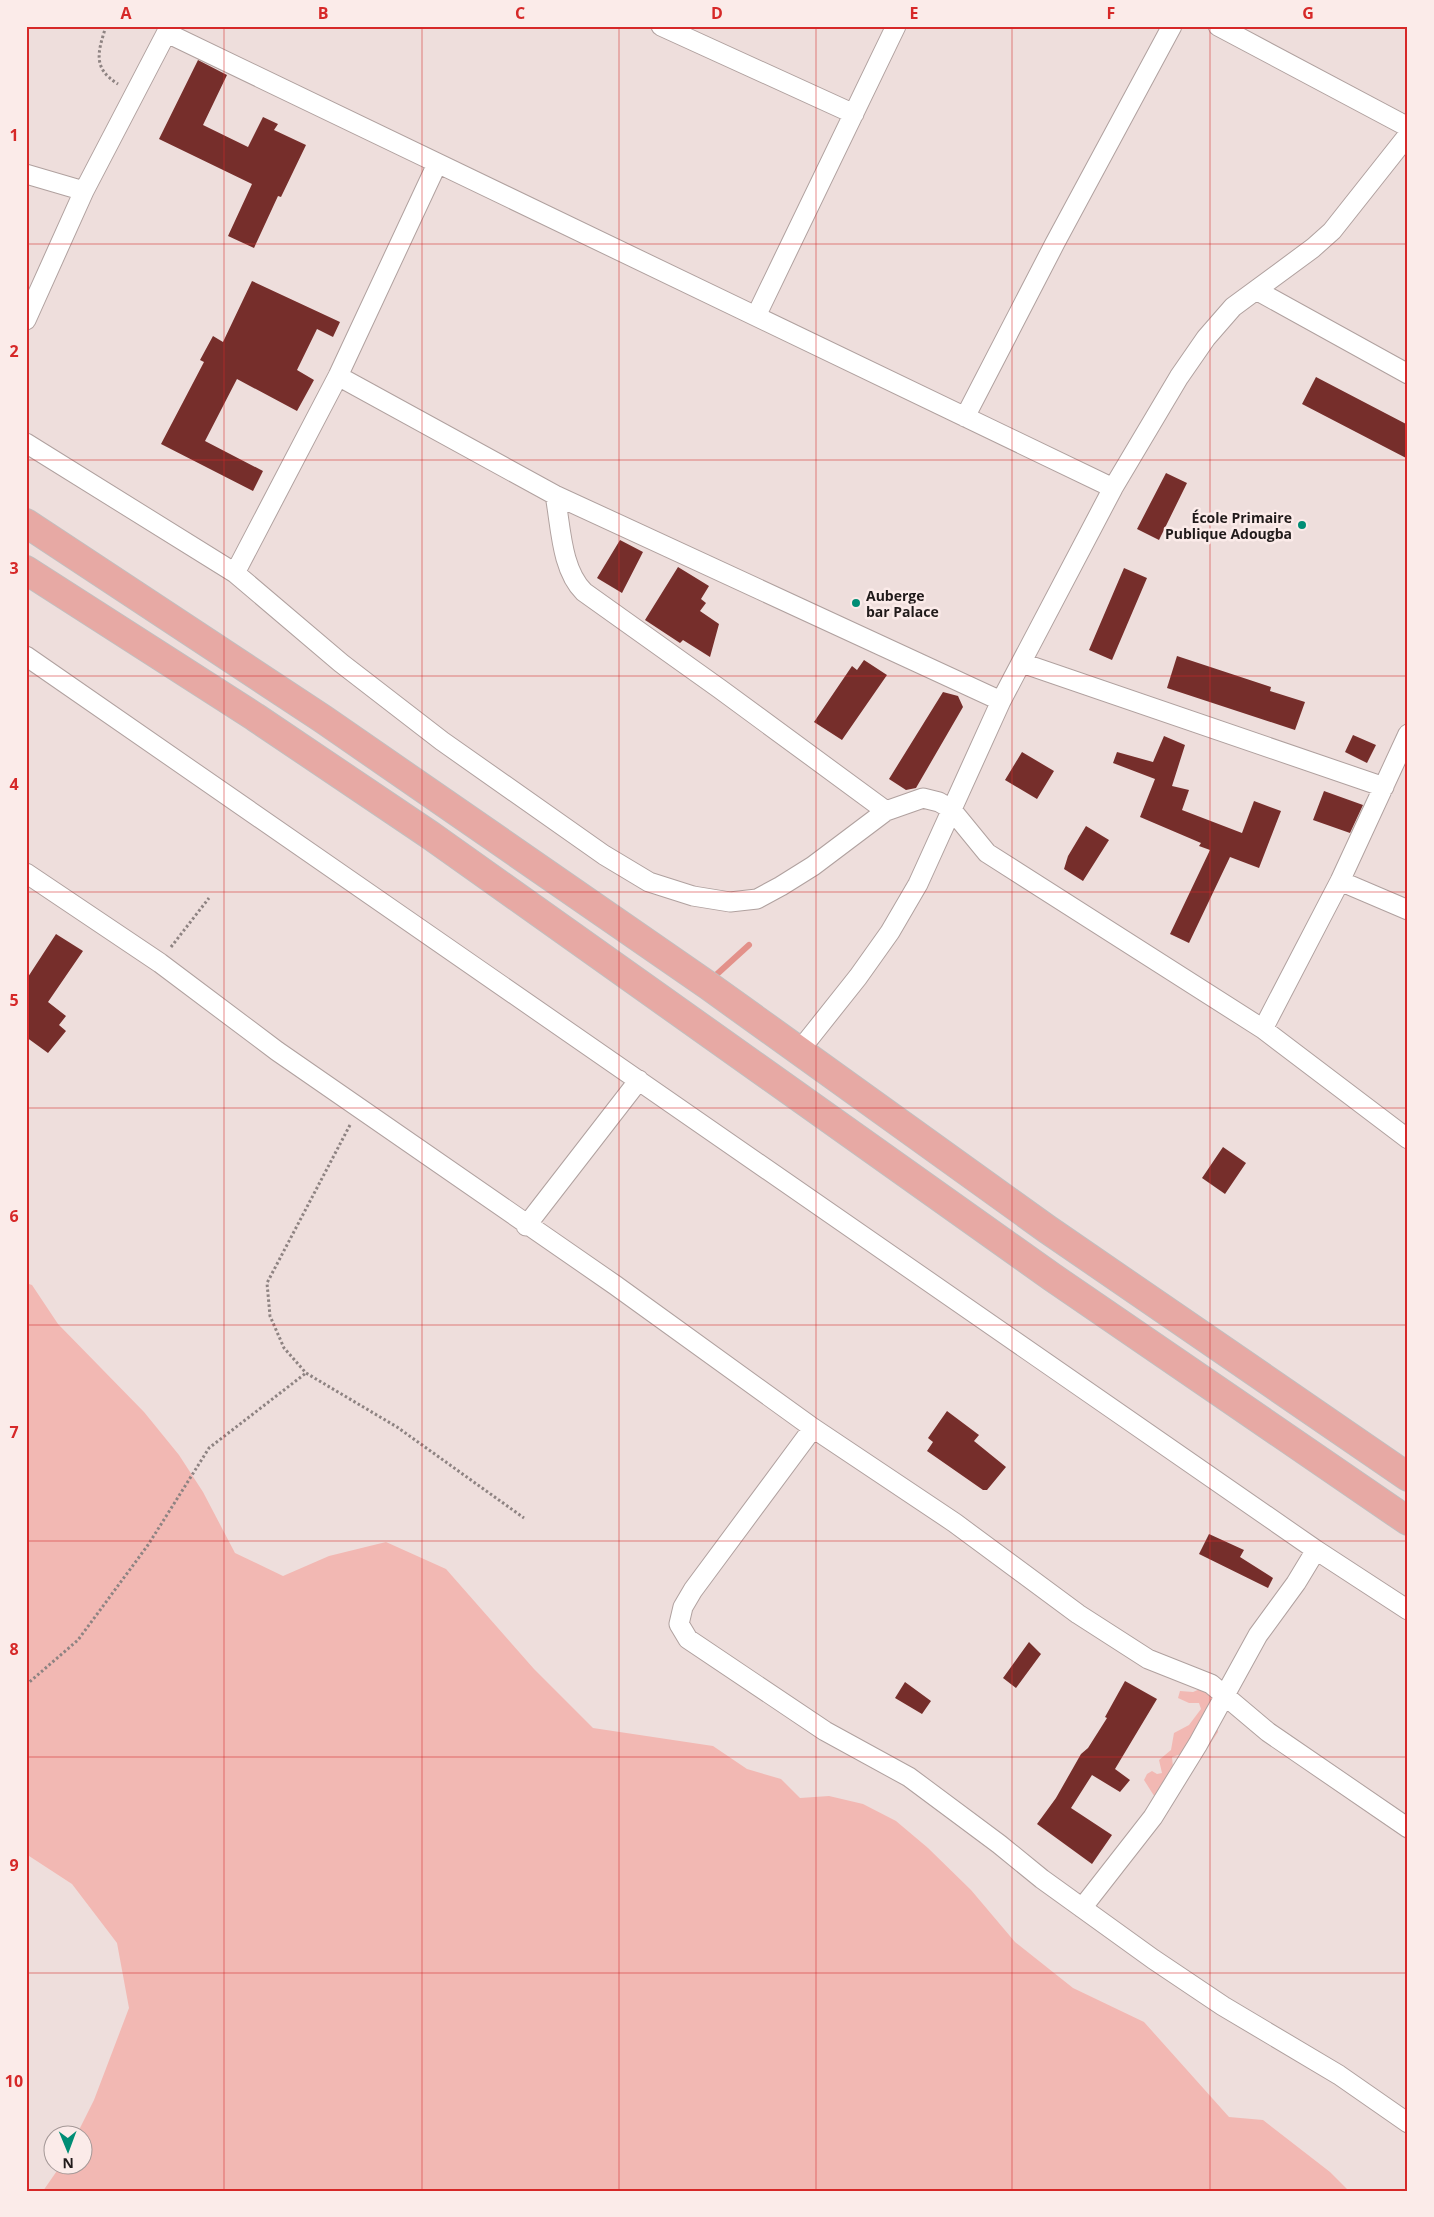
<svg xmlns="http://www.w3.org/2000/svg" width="1434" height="2217" viewBox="0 0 1434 2217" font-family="'Open Sans',sans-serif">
	<rect width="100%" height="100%" fill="#eededc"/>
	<!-- green -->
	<path fill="#f2b8b3" d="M26,1283L32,1285L58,1324L144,1412L179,1455L203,1492L235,1553L283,1576L329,1556L386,1542L446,1569L534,1669L593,1728L713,1746L747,1769L781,1779L800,1798L829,1796L863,1804L896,1821L928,1848L971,1890L1015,1942L1073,1988L1144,2022L1229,2117L1263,2120L1330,2172L1349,2191H43L61,2165L82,2164V2134H77L94,2100L129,2008L117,1943L72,1884L26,1854Z
		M1200,1689H1212L1218,1732L1204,1753L1198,1757L1188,1752L1172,1757L1173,1767L1158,1802L1144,1780L1147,1774L1152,1771L1157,1774L1162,1773L1159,1760L1171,1750L1174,1733L1189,1725L1201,1709L1199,1703H1189L1178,1698L1180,1691L1193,1692Z"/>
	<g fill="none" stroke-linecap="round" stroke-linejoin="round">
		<!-- stream -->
		<path stroke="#e3918a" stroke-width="6" d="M716,975L749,945"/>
	</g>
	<!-- building -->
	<path fill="#762e2b" d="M198,60L227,75L203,125L248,147L263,117L278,124L274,130L306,145L281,197L278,196L254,248L228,236L252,184L159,139Z
		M252,281L340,322L333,337L317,329L297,370L314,380L297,411L237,379L205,441L263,471L253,491L161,444L204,362L200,360L213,336L223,342Z
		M1316,377L1408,425V459L1302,404Z
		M1166,473L1187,483L1159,540L1137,529Z
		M620,540L643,552L622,593L597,578Z
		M678,567L709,586L701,599L706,603L700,611L719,624L710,657L683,640L680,643L645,620Z
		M1124,568L1147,578L1112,660L1089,650Z
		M1177,656L1271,687L1270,691L1305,702L1295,730L1167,688Z
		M864,660L887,675L842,740L814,722L852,666L857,670Z
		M943,692L958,696L963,707L916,788L906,790L889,779Z
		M1353,735L1376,745L1367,763L1345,752Z
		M1164,736L1185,745L1172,786L1189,790L1182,810L1242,833L1254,801L1281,811L1259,868L1230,857L1189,943L1170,934L1210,850L1199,846L1201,843L1140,817L1155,779L1113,763L1117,752L1153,762Z
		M1022,752L1054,771L1037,799L1005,780Z
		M1324,791L1363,805L1350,833L1313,820Z
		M1086,826L1109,840L1083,881L1064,869L1068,856Z
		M56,934L83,951L48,1002L66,1016L59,1025L66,1031L48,1053L26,1037V980Z
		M1223,1147L1246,1163L1225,1194L1202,1178Z
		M947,1411L979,1435L974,1441L1006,1467L987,1490H983L927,1451L933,1442L928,1438Z
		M1209,1534L1244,1550L1240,1557L1273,1578L1268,1588L1199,1554Z
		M1029,1642L1041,1654L1016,1688L1003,1678Z
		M1125,1681L1157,1699L1115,1769L1130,1780L1120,1792L1092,1775L1071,1808L1112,1835L1092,1864L1037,1824L1056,1798L1081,1754L1088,1748L1107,1718L1105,1717Z
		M905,1682L931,1701L922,1714L895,1698Z"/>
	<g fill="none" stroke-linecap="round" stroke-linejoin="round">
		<defs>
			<path id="street" d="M661,26L854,114
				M1218,26L1408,127
				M167,33L1113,488
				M26,174L84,191
				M1256,290L1408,374
				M756,316L896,26
				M26,320L84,191L170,26
				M338,376L555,495L1001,701
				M965,417L1055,243L1172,26
				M26,443L235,573L341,663L442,741L604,855L649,882L693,896L730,902L757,899L781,886L813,866L886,811L923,798L939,802L951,809L987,853L1263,1029L1408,1139
				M555,495C561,527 561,569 584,592L720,689L886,811
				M235,573L338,376L437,164
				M26,656L1316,1550L1408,1610
				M1022,663L1384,787
				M26,873L160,963L277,1051L615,1285L813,1428L955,1523L1078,1614L1148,1659L1211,1684L1268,1732L1408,1828
				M1340,881L1408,910
				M1263,1029L1340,881L1408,734
				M800,1050L858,977L890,932L918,884L1001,701L1113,488L1179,377L1206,338L1233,307L1313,248L1332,231L1408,135
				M526,1226L639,1080
				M813,1428L693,1590L683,1607L679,1624L688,1639L825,1731L909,1777L999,1844L1042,1879L1153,1959L1223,2006L1339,2075L1408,2123
				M1082,1908L1153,1817L1198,1744L1258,1635L1296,1583L1316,1550"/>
			<path id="primary" d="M26,523L323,719L709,986L1047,1229L1408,1477
				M26,570L255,717L430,835L1052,1277L1408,1521"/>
		</defs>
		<!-- street casing -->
		<use href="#street" stroke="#b0a19f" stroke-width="21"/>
		<!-- primary casing -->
		<use href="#primary" stroke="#c1bfbf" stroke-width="30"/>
		<!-- path -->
		<path stroke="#8e8382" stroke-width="3" stroke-dasharray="2.5 2.5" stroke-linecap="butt" d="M106,26C98,52 92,68 118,84
			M171,947L209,898
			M350,1125L267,1283L270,1316L284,1348L306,1373L397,1427L524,1518
			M26,1685L78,1640L148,1545L209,1448L306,1373"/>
		<!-- street -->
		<use href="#street" stroke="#fff" stroke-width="19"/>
		<!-- primary -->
		<use href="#primary" stroke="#e7a9a4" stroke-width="28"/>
	</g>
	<!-- grid -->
	<path fill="none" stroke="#d62828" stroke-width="1" stroke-opacity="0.55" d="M224,26V2191M422,26V2191M619,26V2191M816,26V2191M1012,26V2191M1210,26V2191M26,244H1408M26,460H1408M26,676H1408M26,892H1408M26,1108H1408M26,1325H1408M26,1541H1408M26,1757H1408M26,1973H1408"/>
	<!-- markers -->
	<g fill="#008d75" stroke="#fbebe9" stroke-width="2">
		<circle cx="1302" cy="525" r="5"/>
		<circle cx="856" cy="603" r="5"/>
	</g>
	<g text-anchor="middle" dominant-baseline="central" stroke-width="5" stroke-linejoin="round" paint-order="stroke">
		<!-- poi labels -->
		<g font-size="14" font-weight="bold" fill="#211b1b" stroke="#fbebe9" text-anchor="end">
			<text x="1292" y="517">École Primaire<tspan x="1292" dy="16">Publique Adougba</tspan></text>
			<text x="866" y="595" text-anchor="start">Auberge<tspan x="866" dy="16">bar Palace</tspan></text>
		</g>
	</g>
	<!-- border -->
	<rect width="1434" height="2217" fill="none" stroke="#fbebe9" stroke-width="55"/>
	<!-- north arrow -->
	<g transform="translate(68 2150) rotate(179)"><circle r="24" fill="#fbebe9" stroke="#a49897"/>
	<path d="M0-4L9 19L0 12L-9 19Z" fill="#008d75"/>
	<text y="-8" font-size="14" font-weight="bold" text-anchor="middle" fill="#211b1b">N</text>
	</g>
	<rect x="28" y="28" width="1378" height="2162" fill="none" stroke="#d62828" stroke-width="2"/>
	<g font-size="16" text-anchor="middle" font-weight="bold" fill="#d62828">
		<text x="126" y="19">A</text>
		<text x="323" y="19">B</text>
		<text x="520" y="19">C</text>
		<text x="717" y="19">D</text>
		<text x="914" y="19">E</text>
		<text x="1111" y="19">F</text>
		<text x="1308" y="19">G</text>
		<text x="14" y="141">1</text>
		<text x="14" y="357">2</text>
		<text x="14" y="574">3</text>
		<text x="14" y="790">4</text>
		<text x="14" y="1006">5</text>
		<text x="14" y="1222">6</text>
		<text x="14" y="1438">7</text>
		<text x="14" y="1655">8</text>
		<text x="14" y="1871">9</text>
		<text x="14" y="2087">10</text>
	</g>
</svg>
